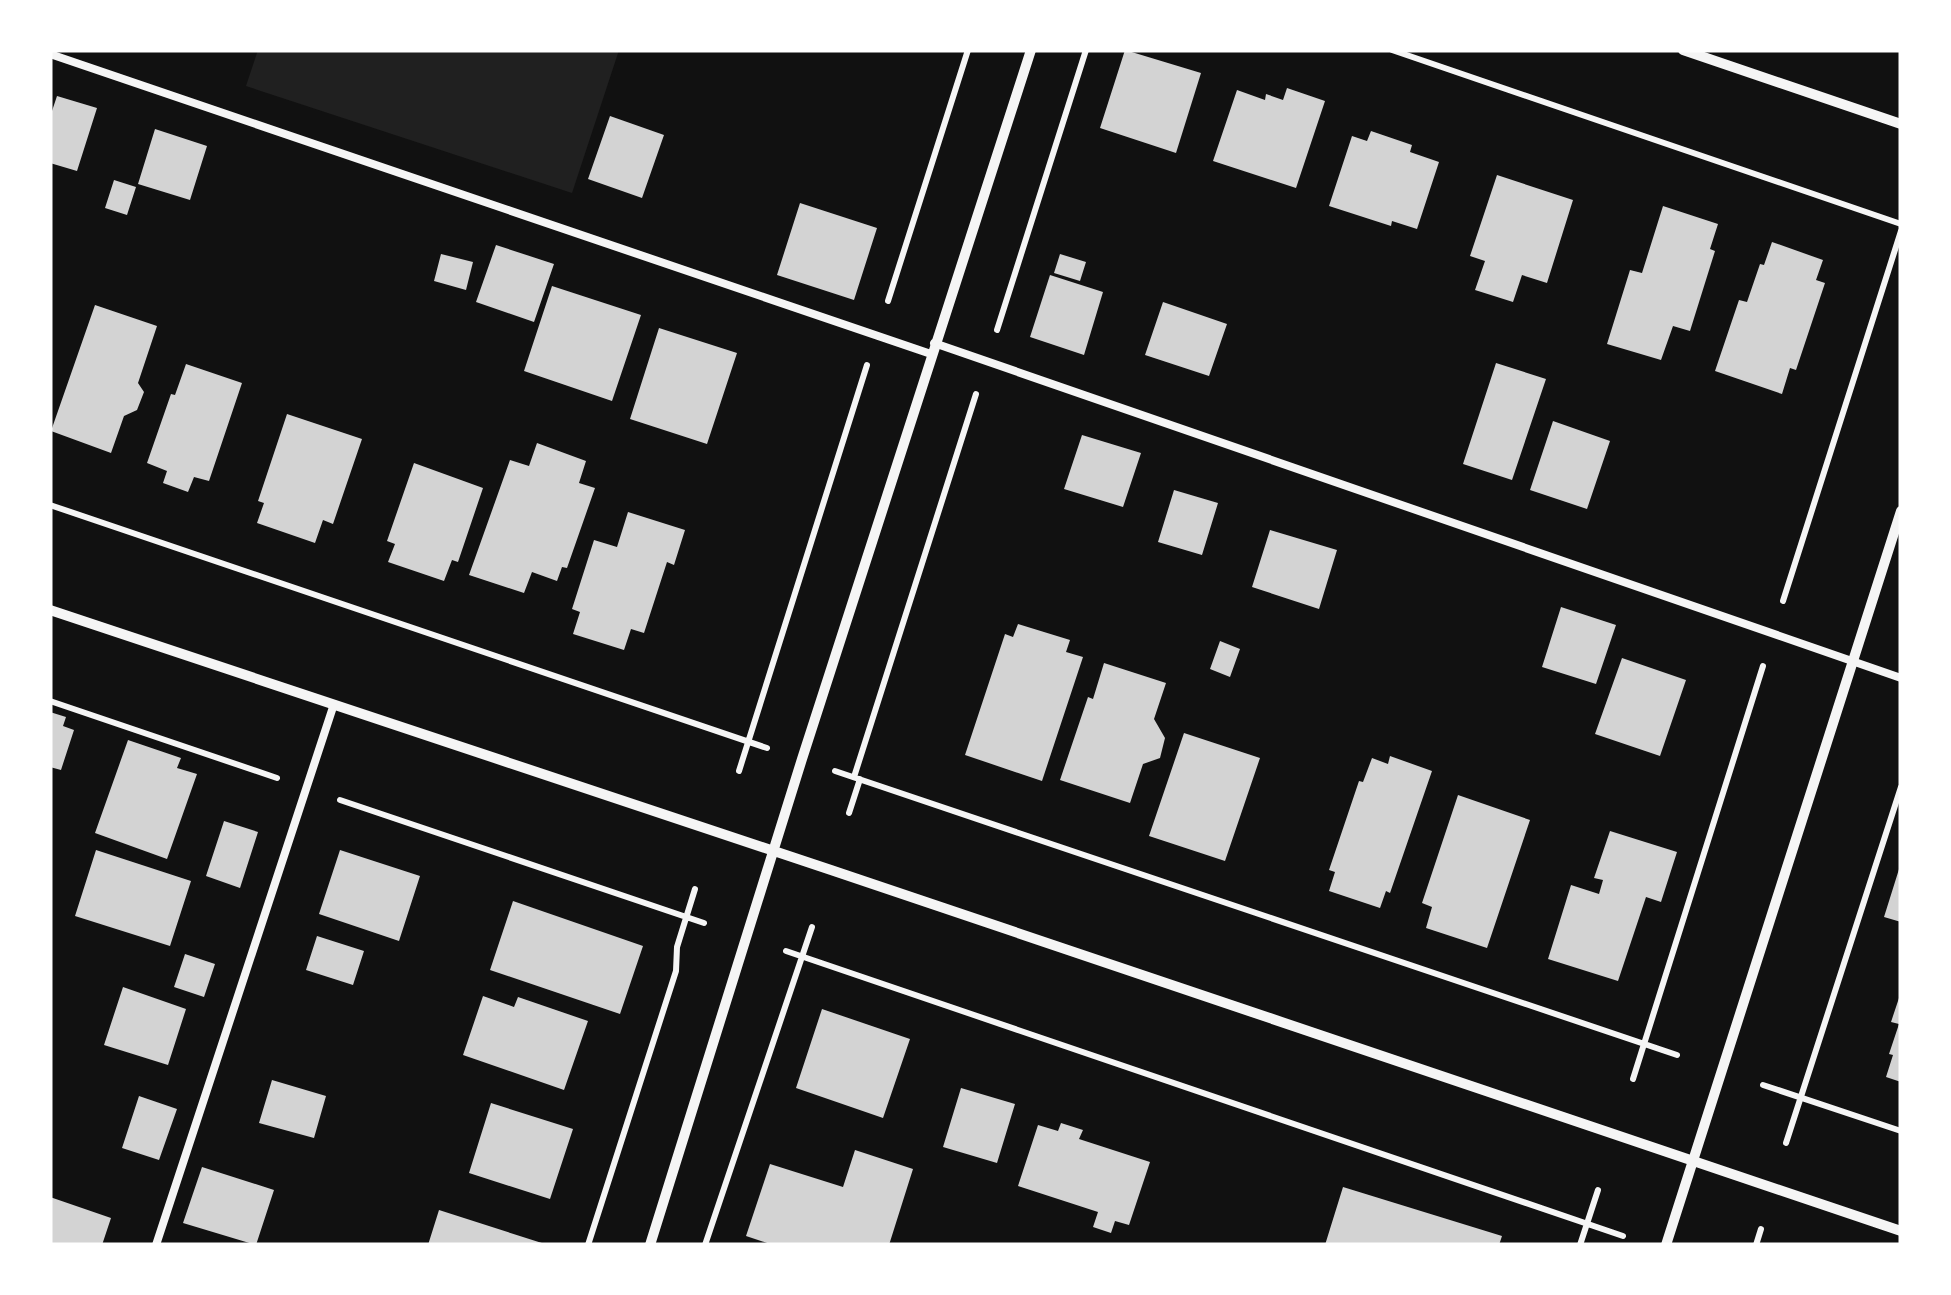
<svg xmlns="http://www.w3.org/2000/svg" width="1951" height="1295" viewBox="0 0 1951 1295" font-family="Commissioner,sans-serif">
	<rect width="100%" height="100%" fill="#111"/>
	<!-- green -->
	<path fill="#202020" d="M258,50H619L572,193L246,86Z"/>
	<!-- building -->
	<path fill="#d3d3d3" d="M1125,50L1201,73L1176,153L1100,128Z
		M1287,88L1325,101L1296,188L1213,161L1237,90L1265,100L1266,94L1283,100Z
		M57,96L97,108L77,171L50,163V117Z
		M610,116L664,135L642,198L588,179Z
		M155,129L207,146L190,200L138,184Z
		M1371,131L1412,145L1410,152L1439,162L1417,229L1392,221L1391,226L1329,206L1352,136L1367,141Z
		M1497,175L1573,200L1547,283L1522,275L1513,302L1475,290L1485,261L1470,256Z
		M114,180L136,187L127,215L105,208Z
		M800,203L877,228L854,300L777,275Z
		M1663,206L1718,224L1710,249L1715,251L1690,331L1673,326L1661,360L1607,344L1630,270L1642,273Z
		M1772,242L1823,260L1816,280L1825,283L1796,370L1790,368L1782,394L1715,371L1739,300L1747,302L1760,264L1764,265Z
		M496,245L554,264L534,322L476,302Z
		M441,254L473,262L466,290L434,281Z
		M1060,254L1086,262L1080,281L1054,273Z
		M1050,275L1103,292L1084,355L1030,337Z
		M552,286L641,315L612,401L524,371Z
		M1163,302L1227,324L1209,376L1145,355Z
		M95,305L157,326L138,383L144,392L137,410L124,416L111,453L51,431Z
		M659,328L737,353L707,444L630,419Z
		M1496,363L1546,379L1512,480L1463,464Z
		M186,364L242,383L209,481L194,477L188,492L163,483L167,471L147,463L171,394L175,395Z
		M287,414L362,439L333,524L323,520L315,543L257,523L264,503L258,501Z
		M1553,421L1610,441L1587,509L1530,490Z
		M1082,435L1141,453L1123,507L1064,489Z
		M537,443L586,461L579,483L595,488L567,568L562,567L557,581L532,572L524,593L469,575L510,460L529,466Z
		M414,463L483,488L458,562L452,560L444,581L388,562L395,544L387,541Z
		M1174,490L1218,503L1202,555L1158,542Z
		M628,512L685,530L674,565L667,562L644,633L631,629L624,650L573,634L580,612L572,609L594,540L617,547Z
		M1270,530L1337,550L1319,609L1252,587Z
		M1561,607L1616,625L1596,684L1542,667Z
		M1018,624L1070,640L1066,652L1083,657L1042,781L965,755L1005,634L1013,637Z
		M1220,641L1240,649L1230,677L1210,669Z
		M1622,658L1686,680L1660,756L1595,734Z
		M1104,663L1166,683L1154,719L1165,738L1160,758L1143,764L1130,803L1060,780L1088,697L1093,699Z
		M50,712L66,717L63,726L74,730L61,770L50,767Z
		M1184,733L1260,758L1225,861L1149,836Z
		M128,740L181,758L177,768L197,774L167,859L95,833Z
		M1390,756L1432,771L1390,893L1386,891L1380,908L1329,891L1335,872L1329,870L1359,781L1363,782L1372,758L1388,764Z
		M1458,795L1530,820L1487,948L1426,928L1432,907L1422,903Z
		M224,821L258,832L240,888L206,876Z
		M1610,831L1677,852L1661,902L1646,897L1618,981L1548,959L1571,885L1599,894L1603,880L1594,878Z
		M96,850L191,881L170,946L75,916Z
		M340,850L420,876L399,941L319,914Z
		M1900,866H1901V922L1884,917Z
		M513,901L643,946L620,1014L490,970Z
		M317,936L364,951L353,985L306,970Z
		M185,954L215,964L204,997L174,987Z
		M123,987L186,1009L168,1065L104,1045Z
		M1901,992V1082L1886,1077L1893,1055L1889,1054L1899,1024L1891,1022Z
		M483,996L514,1007L518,997L588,1021L564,1090L463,1055Z
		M822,1009L910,1039L883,1118L796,1088Z
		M272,1080L326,1096L314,1138L259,1123Z
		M961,1088L1015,1104L997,1163L943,1147Z
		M139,1096L177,1109L159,1160L122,1148Z
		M491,1103L573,1129L550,1199L469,1173Z
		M1061,1123L1083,1130L1079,1139L1150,1162L1129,1225L1115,1221L1111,1233L1093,1227L1098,1212L1018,1186L1038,1125L1058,1131Z
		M855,1150L913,1169L889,1245H773L746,1236L770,1164L843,1187Z
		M202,1167L274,1190L256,1245L183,1223Z
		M1343,1187L1502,1236L1499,1245H1325Z
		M50,1197L111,1218L102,1245H50Z
		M439,1210L545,1244V1245H428Z"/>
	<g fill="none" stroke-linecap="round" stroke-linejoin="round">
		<!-- path -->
		<path stroke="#f5f5f5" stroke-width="6" d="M1392,50L1901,224
			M888,301L968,50
			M997,330L1086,50
			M50,505L767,748
			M1783,601L1901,231
			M50,701L277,778
			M739,771L867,365
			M835,771L1677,1055
			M854,777L976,394
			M340,800L704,923
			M849,813L860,779
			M786,951L1623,1236
			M1633,1079L1763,666
			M1763,1085L1901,1131
			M1786,1143L1901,787
			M588,1245L676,971L677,947L695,889
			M705,1245L812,927
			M1580,1245L1598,1190
			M1756,1245L1761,1229"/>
		<!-- service -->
		<path stroke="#f5f5f5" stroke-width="8" d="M50,54L931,354
			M934,343L1901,678
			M156,1245L334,704"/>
		<!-- minor -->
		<path stroke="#f5f5f5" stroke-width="10" d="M1683,50L1901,124
			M50,610L831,870L1901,1231
			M650,1245L802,759L1031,50
			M1666,1245L1901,511"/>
	</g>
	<!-- border -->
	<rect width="1951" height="1295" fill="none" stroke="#ffffff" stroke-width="105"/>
</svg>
